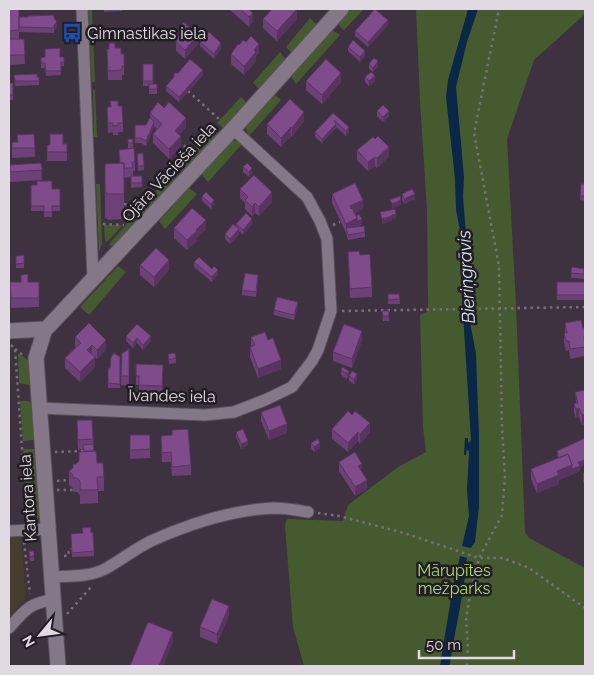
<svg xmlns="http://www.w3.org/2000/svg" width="594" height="675" viewBox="0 0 594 675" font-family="Raleway,sans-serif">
	<rect width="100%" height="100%" fill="#3e3240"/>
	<!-- education -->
	<path fill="#473d2d" d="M21,535L26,598L9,617V536Z"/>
	<!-- green -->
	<path fill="#465a30" d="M88,9H92L95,82H92Z
		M351,9H364L344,30L339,25L338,23Z
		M416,9H585V14L534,60L507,139L516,305L525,532L529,538L585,568V666H304L293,627L285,526L287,519L343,521L348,505L398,467L426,452L423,427L420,315L427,312L428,308L427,210L420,101Z
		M310,18L318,26L292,53L286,47Z
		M332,30L340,35L296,84L291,76Z
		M280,52L286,60L259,89L253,83Z
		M93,89L95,90L97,137H94Z
		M274,94L281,100L249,136L245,126Z
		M241,97L247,103L224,129L217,123Z
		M212,129L218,134L184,172L179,167Z
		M233,140L243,143L208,182L201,174Z
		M174,171L180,177L115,249L109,244Z
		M96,184H100L102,244L99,252Z
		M189,188L197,194L165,229L159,221Z
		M104,225H121V227L107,242L105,241Z
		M118,266L126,272L89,315L80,307Z
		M18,353L29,361L30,385L19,383Z
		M20,401H29L31,403L34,440L23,441Z
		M23,449H35L40,511L38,519L29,526Z"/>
	<!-- water -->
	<path fill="#0a2747" d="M468,9H478L467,42L456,87L464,177L463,197L470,282L467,306L476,354L479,436V507L475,542L471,548L462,546L469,516L467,490L469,451L467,450L466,455H464L465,438H468V442L469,443L471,440L461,282L462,241L456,210L455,179L446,97L448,80Z
		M460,556L467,558C464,594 455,629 450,664L449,666H440L451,598Z"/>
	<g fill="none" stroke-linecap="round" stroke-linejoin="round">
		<defs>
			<path id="minor" d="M82,9L93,279
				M39,408L205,415L234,412L265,400L292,387L312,361L318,350L331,311L327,239L320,221L307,197L233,129
				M9,531L48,529
				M52,577C69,576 90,577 105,569C121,560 135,549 151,541C189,524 231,510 273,508C285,508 296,510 308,512
				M9,628C24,611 30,602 54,600"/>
			<path id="secondary" d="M45,329L36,358L58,666
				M9,331L45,329L48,327L233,129L341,9"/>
		</defs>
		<!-- minor casing -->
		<use href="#minor" stroke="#59505c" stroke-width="13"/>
		<!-- secondary casing -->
		<use href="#secondary" stroke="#59505c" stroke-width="17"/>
		<!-- path -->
		<path stroke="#796f7b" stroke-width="2.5" stroke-dasharray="2.5 4" stroke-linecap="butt" d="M188,91L219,119
			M179,141L190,151
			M124,204L141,206
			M103,224L124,225
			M333,225L340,222
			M342,311L585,307
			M11,345L15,349L27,520
			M15,349L24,356
			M55,452L84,451
			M57,481L71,480
			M57,490H73
			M318,513L339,516L404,533L479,558H503L529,568L585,608
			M24,542L30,594
			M64,556L69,555L68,550L72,549
			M67,614L92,586
			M467,666L468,649L466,618L470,595L479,558L502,515L505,477L502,428L499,266L474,133L499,9"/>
		<!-- minor -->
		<use href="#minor" stroke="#847787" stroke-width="11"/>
		<!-- secondary -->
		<use href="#secondary" stroke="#847787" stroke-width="15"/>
	</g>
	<!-- wall -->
	<path fill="#6d4078" d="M9,9L19,17L54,18L57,27L54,30V33L19,32V39H24L25,64L9,65Z
		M104,9H122V11L104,12Z
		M229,9H248L253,22L249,27Z
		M263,19H297L277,41L263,28Z
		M388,25L368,47L355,36V31Z
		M176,42L198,44L185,59L176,51Z
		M200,42L221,48L214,59L200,46Z
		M246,42L259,53L256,56V61L244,75L231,64V54L239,45Z
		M348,47L365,56L360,62L348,51Z
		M115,48L121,54L124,66V75H122V80H108L107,49Z
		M64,57V66H61V75L46,76L45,68H41V58Z
		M143,64H153V84H157V94H149V86H143Z
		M369,64L378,66L373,72L369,69Z
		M14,75L39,77V85L15,86Z
		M203,75L179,102L166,91V86Z
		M365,77L375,81L369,86L365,82Z
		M306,81L341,82L322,104L306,90Z
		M9,83H13V100H9Z
		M118,106L123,123V132H118V135H113V132L108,133L107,107Z
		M377,111L389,116L383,122L377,116Z
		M150,113L186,127L179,135L181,146L169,159L153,143V134L157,129L154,126L146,146L141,143H135V125H146L150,117Z
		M333,113L349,132L346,136L336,127V128L322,143L315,137V132Z
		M304,121L292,137L291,136L281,147L267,134V124Z
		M34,134L35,157L12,158V142H17Z
		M128,139H133V148H128Z
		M67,144V161H47V145Z
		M119,150L135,162V171H133V176H142V187L131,188V177L124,178V219L108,220L105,217V164L120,163Z
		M357,150L389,156L377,168L375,166L368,171L357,160Z
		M143,153L144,170L138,171L137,154Z
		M41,163L42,180L10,182V165Z
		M243,167L252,173L249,177L243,172Z
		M585,184V201L580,200V196Z
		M31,185L52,189H60V211H52V217H44V211H31Z
		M240,189L272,202L259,216L255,213L252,216L245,209V203L240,198Z
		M332,194L363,209L355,213L362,224L357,227L365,232V237L348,240L346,233L332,203Z
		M402,194L415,199L404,204L402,199Z
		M202,196L214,204L211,209L202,201Z
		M236,224H252L243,235L239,231V234L230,244L225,239V234L236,227Z
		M174,228L206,229L197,238V241L187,250L174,238Z
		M348,252L360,255L372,287V297L350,298Z
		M24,255V268H16V256Z
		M194,262L218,274L212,282L194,267Z
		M140,265L169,270L154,287L140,275Z
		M572,267L584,269V279L571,278Z
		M258,280L256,297L242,295V290Z
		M10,282H39V307L11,308Z
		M557,282H585V300H557Z
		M388,294H399L400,304H388Z
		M298,306L294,320L274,315V310Z
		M382,311H389V321H383Z
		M565,323L583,328H585V356L570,359L569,350L566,351L564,343V333H565Z
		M126,336L151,341L143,350L137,343L133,348L126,341Z
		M75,337L106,350L97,359L92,354L95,367L80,382L65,368V358L76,347L75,346Z
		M251,337L268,340L281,369L258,378L250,357V347H251Z
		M362,340L352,368L333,361V352Z
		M122,353L129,376V386L121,385Z
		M168,354L176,358V363L169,364Z
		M120,357V388H108V368H110Z
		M136,364L163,365L162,395L139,394V385H136Z
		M341,370L349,375L347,379L341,375Z
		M349,376L357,379L354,384L349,381Z
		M585,390V424L582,425L579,417L576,418L574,413V404L576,403L575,392Z
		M261,412L287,433L269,440L261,421Z
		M77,420H92L94,451L97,463L104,477V491H98V503L80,504V495L77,492H73V488L69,485V471L79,461V452L83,451V449L78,450Z
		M332,429L370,432L360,444L358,441L348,452L332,439Z
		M236,432L248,445L241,449L236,437Z
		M130,435H150V458L130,459Z
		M172,435L191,465V475L172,476L171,462H162L161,436Z
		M585,438V464L580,467V471L559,480V484L537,493L531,479V469L558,458L557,456V451Z
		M311,443L320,448L314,452L311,448Z
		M339,462L362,473L367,489L355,496L339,471Z
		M585,472V486L583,482V473Z
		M93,532L94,556L72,557L71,534Z
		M29,551H34V561H30Z
		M229,615L217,644L200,637V627Z"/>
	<!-- shaded-wall -->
	<path fill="#593461" d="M297,9V19L277,41V31Z
		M253,13V22L249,27V17Z
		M388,20V25L368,47V42Z
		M57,22V27L54,30V25Z
		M198,35V44L185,59V50Z
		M221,43V48L214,59V54Z
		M259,44V53L256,56V61L244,75V66L254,50Z
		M365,51V56L360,62V57Z
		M378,61V66L373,72V68Z
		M203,70V75L179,102V97Z
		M341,73V82L322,104V95Z
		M375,76V81L369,86V81Z
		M389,111V116L383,122V117Z
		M304,112V121L292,137V128Z
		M186,118V127L175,140V131Z
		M154,122V127L146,146V141Z
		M336,124V128L322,143V139Z
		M291,127V136L281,147V138Z
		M349,127V132L346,136V131Z
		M181,136V146L169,159V149Z
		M389,147V156L377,168V158Z
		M375,157V166L368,171V162Z
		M252,168V173L249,177V172Z
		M272,192V202L259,216V207Z
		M415,194V199L404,204V199Z
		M214,200V204L211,209V204Z
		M363,200V209L350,216V206Z
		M401,200V205L392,209V204Z
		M255,203V213L252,216V207Z
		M396,214V218L392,219V221L382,224V219Z
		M357,218L362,219V224L357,226V228H346V233V224Z
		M252,219V224L243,235V230Z
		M206,220V229L197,238V241L187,250V240Z
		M239,229V234L230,244V239Z
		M169,260V270L154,287V277Z
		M218,270V274L212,282V277Z
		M298,302V306L294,320V315Z
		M362,331V340L352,368V359Z
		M151,336V341L143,350V345Z
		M137,338V343L133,348V343Z
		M106,340V350L97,359V350Z
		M92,345V354L87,350Z
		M95,357V367L80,382V372Z
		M281,360V369L258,378V369Z
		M349,371V375L347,379V374Z
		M357,374V379L354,384V379Z
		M579,408V417L576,418V409Z
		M585,414V424L582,425V415Z
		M370,423V432L360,444V434Z
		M287,424V433L269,440V431Z
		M358,432V441L348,452V443Z
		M248,441V445L241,449V444Z
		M320,443V448L314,452V447Z
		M585,460V464L580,467V471L559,480V484L537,493V484L557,471Z
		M362,464V473L358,466Z
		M367,480V489L355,496V487Z
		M229,606V615L217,644V634Z
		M173,632V642L163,666H159Z"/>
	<!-- building -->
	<path fill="#7f4b8b" stroke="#593461" d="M9,9H19V30L9,31Z
		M240,9H248L253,13L249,17Z
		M272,9H297L277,31L263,19Z
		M375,9L388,20L368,42L355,31Z
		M54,15V18L57,22L54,25V28L19,27V17H28V16Z
		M183,22L198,35L185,50L176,42Z
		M209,32L221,43L214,54L200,42Z
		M251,36L259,44L254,50L256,52L244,66L231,54L238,44L239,45L243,40L246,42Z
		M9,39H24L25,55H9Z
		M353,40L365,51L360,57L348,47Z
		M109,43H115V48H121V54H124V66H122V70L108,71L107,49H109Z
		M60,48V57H64V62H61V71H46L45,63H41V58L45,57V49Z
		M374,58L378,61L373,68L369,64Z
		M190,59L203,70L179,97L166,86L174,77V73H178Z
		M326,59L341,73L322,95L306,81Z
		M143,64H153V81H143Z
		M371,72L375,76L369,81L365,77Z
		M37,74V77H39V81H15L14,75Z
		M9,83H13V95H9Z
		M149,84H157V89H149Z
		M290,99L304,112L292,128L291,127L281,138L267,124Z
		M110,101H118V106H122L123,123H118V125L113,126V123H108L107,107H111Z
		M158,102L164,108L169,102L186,118L175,131L181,136L169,149L153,134L162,124L150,113Z
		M383,105L389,111L383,117L377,111Z
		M333,113L349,127L346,131L334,120L336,124L322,139L315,132Z
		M150,117L154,122L146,141L141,138H135V125H146Z
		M34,134L35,148H12V142H18L17,135Z
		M50,134H63V144H67V152H47V145H50Z
		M378,136L389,147L377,158L375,157L368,162L357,150L373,137L375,139Z
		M128,139H133V143H128Z
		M134,148L135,162H132L133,168H124V163H120L119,150Z
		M143,153L144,166H138L137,154Z
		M41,163L42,170L10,172V165Z
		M124,163V194H108L105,192V164Z
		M247,163L252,168L249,172L243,167Z
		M254,175L272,192L259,207L255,203L252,207L245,200L248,197L240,189Z
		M131,176H142V183H131Z
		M37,181H52V189H60V206H52V212H44V206H31V185H37Z
		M355,183L363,200L350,206L351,209L352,208L357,218L346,224L332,194Z
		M581,184H585V196H580Z
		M412,189L415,194L404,199L402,194Z
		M206,192L214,200L211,204L202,196Z
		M400,196L401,200L392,204L390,200Z
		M192,208L206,220L196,230L197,231L187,240L174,228Z
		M395,209L396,214L392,215V216L382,219L380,212Z
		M246,213L252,219L243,230L236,224Z
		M359,214L362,219L357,221V218L356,216Z
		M233,224L239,229L230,239L225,234Z
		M364,226L365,232L348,235L346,228Z
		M156,248L169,260L154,277L140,265Z
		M359,251L360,255L370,254L372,287L350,289L348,252Z
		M24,255V263L16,264V256Z
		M199,257L212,269L214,266L218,270L212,277L194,262Z
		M572,267L584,269V274L571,273Z
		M245,273L258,275L256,292L242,290Z
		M28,274V282H39V298H11L10,282H21V275Z
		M557,282H585V295H557Z
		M388,294H399L400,299L388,300Z
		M277,297L298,302L294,315L274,310Z
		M382,311H389V316H383Z
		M581,320L583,328H585V336H584L585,347L570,349L569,341H566L564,333H567L565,323Z
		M89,323L106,340L97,350L92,345L87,350L95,357L80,372L65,358L81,343L75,337Z
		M137,324L151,336L143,345L137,338L133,343L126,336Z
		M344,324L362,331L352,359L333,352Z
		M265,332L268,340L273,338L281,360L258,369L250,347L255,345L251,337Z
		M129,349V376H121L122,353Z
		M114,353L120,357V384L108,383V368H110L111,357Z
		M175,353L176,358L169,360L168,354Z
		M136,364L163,365L162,386L139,385V376H136Z
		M342,367L349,371L347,374L341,370Z
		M352,371L357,374L354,379L349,376Z
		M585,390V414L582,415L579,408L576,409L574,404L578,403L575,392Z
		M280,405L287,424L269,431L261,412Z
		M348,411L352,415L355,411L370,423L360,434L358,432L348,443L332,429Z
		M77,420H92L93,439L78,440Z
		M188,429L191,465L172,467L171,452L162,453L161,436L172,435V430Z
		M243,429L248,441L241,444L236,432Z
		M130,435H150V449L130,450Z
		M585,438V460L578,462L580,466L572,469V465L568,454L559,458L557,451Z
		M318,439L320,443L314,447L311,443Z
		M93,444L94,451H84L83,445Z
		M96,451L97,463H103L104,477H97L98,490H80V481L77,478H73V475L69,471L73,468V464H76L79,461V452Z
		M355,452L362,464L358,466L367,480L355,487L339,462Z
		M568,454L572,465L557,471L559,475L537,484L531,469Z
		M91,527V533L93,532L94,551L72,553L71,534L83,533L82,528Z
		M29,551H34V556L30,557Z
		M212,599L229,606L217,634L200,627Z
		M148,622L173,632L159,666H130Z"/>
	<!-- icons -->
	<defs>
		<symbol id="bus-bare" viewBox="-9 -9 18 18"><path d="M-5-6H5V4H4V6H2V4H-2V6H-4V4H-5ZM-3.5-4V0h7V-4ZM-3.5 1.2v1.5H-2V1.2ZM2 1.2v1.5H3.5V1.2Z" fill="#1a4fb4" stroke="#221c23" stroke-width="2.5" paint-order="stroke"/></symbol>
	</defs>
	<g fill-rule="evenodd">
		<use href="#bus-bare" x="58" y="19" width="28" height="28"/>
	</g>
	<g text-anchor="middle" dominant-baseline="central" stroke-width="5" stroke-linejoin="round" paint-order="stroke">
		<!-- poi labels -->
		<g font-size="16" fill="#e1dae3" stroke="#221c23" text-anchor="start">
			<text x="87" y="33">Ģimnastikas iela</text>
		</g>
		<!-- street labels -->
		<g font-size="16" fill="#e1dae3" stroke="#221c23">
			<text transform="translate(169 172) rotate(-47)">Ojāra Vācieša iela</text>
			<text transform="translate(172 396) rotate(1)">Īvandes iela</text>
			<text transform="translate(28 498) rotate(-94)">Kantora iela</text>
		</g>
		<!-- park labels -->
		<g font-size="16" fill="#abdd74" stroke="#221c23">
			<text x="454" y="570">Mārupītes<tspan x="454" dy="18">mežparks</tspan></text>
		</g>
		<!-- water labels -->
		<g font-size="18" font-style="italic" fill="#d7e6f8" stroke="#221c23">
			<text transform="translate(466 277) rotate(-93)">Bieriņgrāvis</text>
		</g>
	</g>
	<!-- border -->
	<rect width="594" height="675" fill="none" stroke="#e1dae3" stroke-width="20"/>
	<!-- north arrow -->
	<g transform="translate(40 635) rotate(241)" stroke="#221c23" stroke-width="4" paint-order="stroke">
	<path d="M0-4L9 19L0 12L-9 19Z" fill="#e1dae3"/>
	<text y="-8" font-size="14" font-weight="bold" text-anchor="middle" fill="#e1dae3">N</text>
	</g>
	<!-- scale -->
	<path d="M419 650v8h95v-8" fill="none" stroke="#e1dae3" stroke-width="2.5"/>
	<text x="426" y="650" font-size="15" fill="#e1dae3" stroke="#221c23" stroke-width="4" paint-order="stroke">50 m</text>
</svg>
